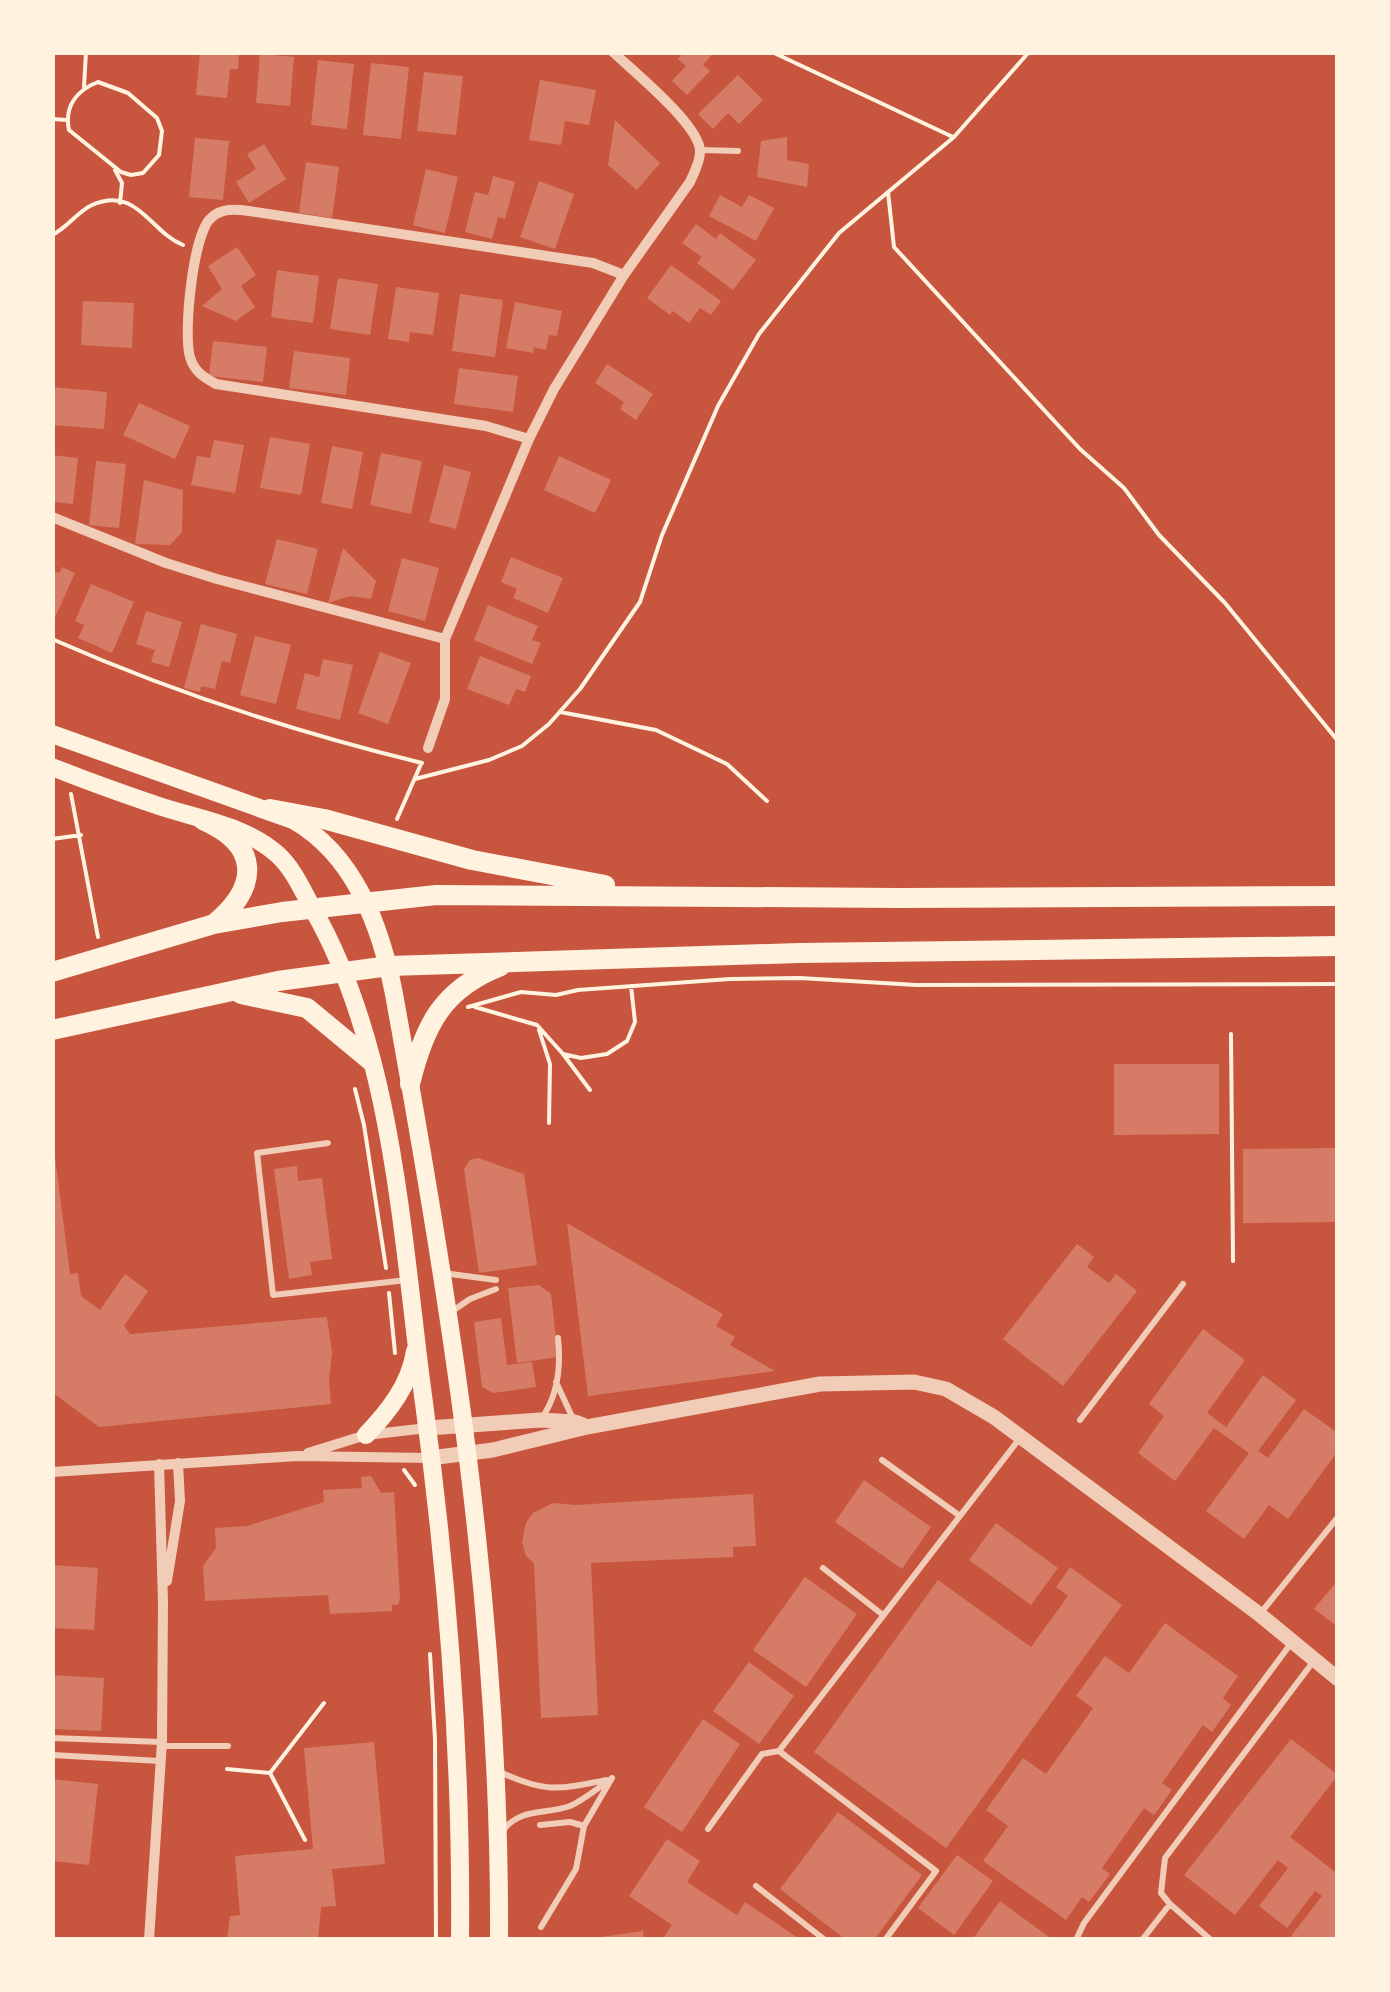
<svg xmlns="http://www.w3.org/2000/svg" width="1390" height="1992" viewBox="0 0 1390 1992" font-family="'Fira Sans Condensed',sans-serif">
	<rect width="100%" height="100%" fill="#c8553d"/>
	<!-- building -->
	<path fill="#d67c66" d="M200,52H239L238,69H230L227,98L196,95Z
		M684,52H714L703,65L710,71L687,95L672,81L686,66L678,59Z
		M260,54L294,57L290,106L256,103Z
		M318,60L354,64L347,129L311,125Z
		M371,63L409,67L401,139L363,135Z
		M424,72L463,76L456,135L417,131Z
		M738,75L763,100L739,124L728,113L713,129L698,114Z
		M540,80L596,90L589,125L565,121L561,145L529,140Z
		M615,120L660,163L637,190L608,165Z
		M787,137V160L809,164L807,187L757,177L761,141Z
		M195,138L229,141L223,200L189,197Z
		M264,144L286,179L249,203L236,182L256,169L247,154Z
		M306,162L339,167L332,218L299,213Z
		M426,169L458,177L445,233L413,225Z
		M493,176L515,182L505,219L498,217L492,239L465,232L475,192L488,195Z
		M539,181L574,194L555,249L520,237Z
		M720,195L742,207L749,195L774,208L756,241L709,216Z
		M696,224L716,239L720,233L756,260L733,290L697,263L702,257L682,243Z
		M237,247L256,275L241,286L255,307L236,321L202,306L222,289L208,266Z
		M671,265L721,301L711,315L700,308L689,323L673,311L670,315L647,298Z
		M277,270L319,276L313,323L271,317Z
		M338,278L378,284L370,335L330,329Z
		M396,287L439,293L433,335L410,332L409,342L388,339Z
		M460,294L503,300L495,357L452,351Z
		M83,301L134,303L132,348L81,345Z
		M515,302L562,311L557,336L549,335L546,350L534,347L533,353L506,348Z
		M213,341L267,347L263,382L209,376Z
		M294,351L350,358L346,395L289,388Z
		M607,364L653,394L636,420L620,409L624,402L595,383Z
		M459,368L518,376L513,412L454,404Z
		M52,387L107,392L104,429L52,425Z
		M139,403L190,426L175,459L123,435Z
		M270,437L310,444L301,495L260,488Z
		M214,440L244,445L235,493L191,485L197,456L210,458Z
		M332,446L363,452L352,509L321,503Z
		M381,453L422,461L411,514L370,505Z
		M52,455L78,458L73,504L52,502Z
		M559,456L611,480L595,513L544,490Z
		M96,461L126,464L119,528L89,525Z
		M444,465L471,472L456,529L429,522Z
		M144,480L183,490L182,532L170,545L135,544Z
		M277,539L318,549L307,594L265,584Z
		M343,548L376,581L371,599L350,596L328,603Z
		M511,557L563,578L548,613L513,598L517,589L501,582Z
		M402,558L439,568L425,621L388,611Z
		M62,567L75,573L52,624V570L59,573Z
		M91,584L134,602L112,653L78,638L84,625L75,621Z
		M488,605L538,626L532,640L541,643L532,664L474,640Z
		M146,611L182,622L169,667L151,662L155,650L136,644Z
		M201,624L237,634L230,663L222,661L215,689L201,686L200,692L184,688Z
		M255,636L291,645L276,704L240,695Z
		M380,652L411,663L388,724L358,713Z
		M480,656L531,676L525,692L516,689L509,705L467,689Z
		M323,659L353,665L340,720L296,709L305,673L319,677Z
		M1114,1064H1219V1134L1114,1135Z
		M1338,1148V1222L1243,1223V1149Z
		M55,1157L70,1274L78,1273L81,1296L100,1310L125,1274L148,1291L124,1326L130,1334L327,1317L332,1352L329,1381L331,1404L99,1427L52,1392Z
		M478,1158L524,1174L537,1265L479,1273L464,1169L470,1160Z
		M297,1166L298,1181L322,1178L332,1259L310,1262L312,1275L289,1279L274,1169Z
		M567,1223L723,1314L716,1326L735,1337L730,1345L775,1371L588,1396Z
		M1077,1244L1094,1257L1087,1267L1109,1283L1116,1274L1137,1291L1063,1386L1003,1339Z
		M539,1285L551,1294L558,1357L517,1363L508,1288Z
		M501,1318L507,1365L532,1362L536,1387L493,1393L482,1387L474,1322Z
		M1203,1329L1245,1360L1207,1413L1226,1427L1263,1375L1296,1400L1258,1451L1268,1458L1304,1409L1338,1433V1451L1288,1519L1269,1505L1244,1539L1206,1511L1249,1453L1214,1428L1175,1481L1138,1453L1164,1416L1149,1404Z
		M371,1476L381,1493L394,1492L400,1599L398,1605H392V1611L330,1614L328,1595L205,1601L203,1566L216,1548L215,1528L247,1526L324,1502L323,1490L362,1488L361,1477Z
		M864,1480L931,1527L902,1569L835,1522Z
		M753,1494L756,1546L733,1547V1557L591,1563L598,1715L541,1718L534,1563L526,1556L522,1542L526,1523L533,1513L553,1503L576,1505Z
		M996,1523L1058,1568L1031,1605L969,1560Z
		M52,1565L98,1568L94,1630L52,1628Z
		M1070,1567L1122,1605L946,1848L814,1752L938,1580L1031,1647L1068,1596L1056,1587Z
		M805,1577L857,1614L806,1687L753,1650Z
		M1338,1580V1627L1314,1609Z
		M1165,1623L1238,1676L1223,1698L1231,1705L1212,1732L1203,1725L1162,1783L1172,1790L1154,1815L1144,1808L1102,1868L1110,1874L1089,1902L1082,1897L1066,1920L983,1861L1008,1826L986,1810L1023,1758L1046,1774L1093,1708L1076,1696L1105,1656L1129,1673Z
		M749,1662L794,1696L759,1744L713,1711Z
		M52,1675L104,1678L101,1731L52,1729Z
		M703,1719L740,1744L682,1832L644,1807Z
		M1291,1739L1338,1775L1290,1837L1338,1874V1940H1288L1322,1896L1315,1891L1287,1928L1259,1906L1288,1868L1278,1860L1235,1915L1184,1875Z
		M374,1742L385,1864L332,1869L336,1906L321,1907L318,1940H227L230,1916L240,1915L235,1856L313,1849L304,1748Z
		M52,1779L98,1784L89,1865L52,1861Z
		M838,1812L922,1875L874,1940H846L780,1889Z
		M667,1839L700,1861L687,1882L737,1915L745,1902L801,1940H662L672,1925L629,1896Z
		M957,1855L993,1881L954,1935L918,1908Z
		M1000,1901L1053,1940H972Z
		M643,1931L644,1940H601V1937Z"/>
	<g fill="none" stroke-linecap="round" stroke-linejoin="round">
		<!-- path -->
		<path stroke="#fff3e0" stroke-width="4" d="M772,52L953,137
			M98,82L128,93L157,118L162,131L159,155L143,173L131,175L121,172L69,130C64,106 77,90 98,82Z
			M84,87L86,52
			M52,119L67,120
			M115,170L122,183L120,203
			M888,192L894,247L1080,449L1124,488L1159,535L1225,603L1338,741
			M52,235C67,228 77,212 92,205C137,185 150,232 183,245
			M52,639C172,692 295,732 422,763
			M560,712L656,730L727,764L767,801
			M415,779L489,760L522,746L549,724L580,689L640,602L662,535L718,406L759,334L839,233L954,137L1029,52
			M71,794L98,937
			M397,819L421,764
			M52,839L81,835
			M468,1007L521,992L556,995L578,990L730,979L800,978L916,985L1338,984
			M475,1007L537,1025L563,1054L581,1058L607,1054L627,1041L635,1022L631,986
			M539,1030L550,1064L549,1123
			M1231,1034L1233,1261
			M563,1054L590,1090
			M355,1089L364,1125L386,1268
			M389,1293L395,1353
			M404,1470L415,1485
			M430,1654L435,1739L436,1940
			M227,1769L270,1773L305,1840
			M270,1773L324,1703"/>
		<!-- service -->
		<path stroke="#f1ccb7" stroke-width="6" d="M701,150L738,151
			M328,1143L257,1153L273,1295L407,1280
			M443,1273L496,1280
			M451,1312L470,1299L496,1289
			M556,1382L574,1421
			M541,1419C558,1396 561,1366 558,1338
			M1080,1420L1183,1284
			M882,1460L960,1516
			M823,1568L883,1615
			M1260,1614L1338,1517
			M52,1738L161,1742
			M162,1746H228
			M52,1755L160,1761
			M498,1771C544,1793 557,1790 606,1780
			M540,1825L570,1822L584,1826
			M708,1829L762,1754L779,1751
			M503,1830C522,1807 545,1815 570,1806C584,1800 598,1788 611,1779
			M756,1886L825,1940
			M1170,1904L1211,1940
			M541,1927L576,1869L584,1826L612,1778
			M885,1940L936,1871L779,1751L1020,1438
			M1076,1940L1084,1923L1292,1642
			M1142,1940L1170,1904L1161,1893L1165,1858L1313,1662"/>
		<!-- minor -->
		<path stroke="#f1ccb7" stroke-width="10" d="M529,439L486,426L216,384C203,377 194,371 190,357C183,334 193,233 211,218C221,208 235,209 249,211L593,263L624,275
			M52,517L166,563L217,579L445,639
			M428,748L445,699V639L529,439L554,389L624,275L690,182C694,173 700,162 700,152C701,126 633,71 613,52
			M308,1453L366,1435L428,1428
			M52,1472L298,1456L430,1458
			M167,1581L180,1501L178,1463
			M149,1940L162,1742L163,1602L159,1464"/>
		<!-- tertiary -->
		<path stroke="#f1ccb7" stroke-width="15" d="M428,1428L540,1420L575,1422L583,1425
			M430,1458L493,1450L587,1427L820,1384L914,1382L946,1389L994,1417L1259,1614L1338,1679"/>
		<!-- secondary -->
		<path stroke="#fff3e0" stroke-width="18" d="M52,734L293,820C355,855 381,927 394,994C451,1310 501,1617 499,1940
			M52,767C87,781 123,794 159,806C198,819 246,826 277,854C294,869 303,892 314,911C395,1054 402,1243 424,1403C448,1581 462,1760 460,1940
			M366,1435C388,1412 410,1385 415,1351"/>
		<!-- primary -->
		<path stroke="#fff3e0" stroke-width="20" d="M270,809L324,819L472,860L605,885
			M203,820C260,845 260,886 214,924
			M52,972L214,924L282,912L436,895L899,898L1338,896
			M241,994L307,1008L371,1061
			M52,1030L278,981L389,966L799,953L1338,946
			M410,1084C424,1026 442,989 501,966"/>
	</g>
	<!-- border -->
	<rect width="1390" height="1992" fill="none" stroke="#fff3e0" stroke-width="110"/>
</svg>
